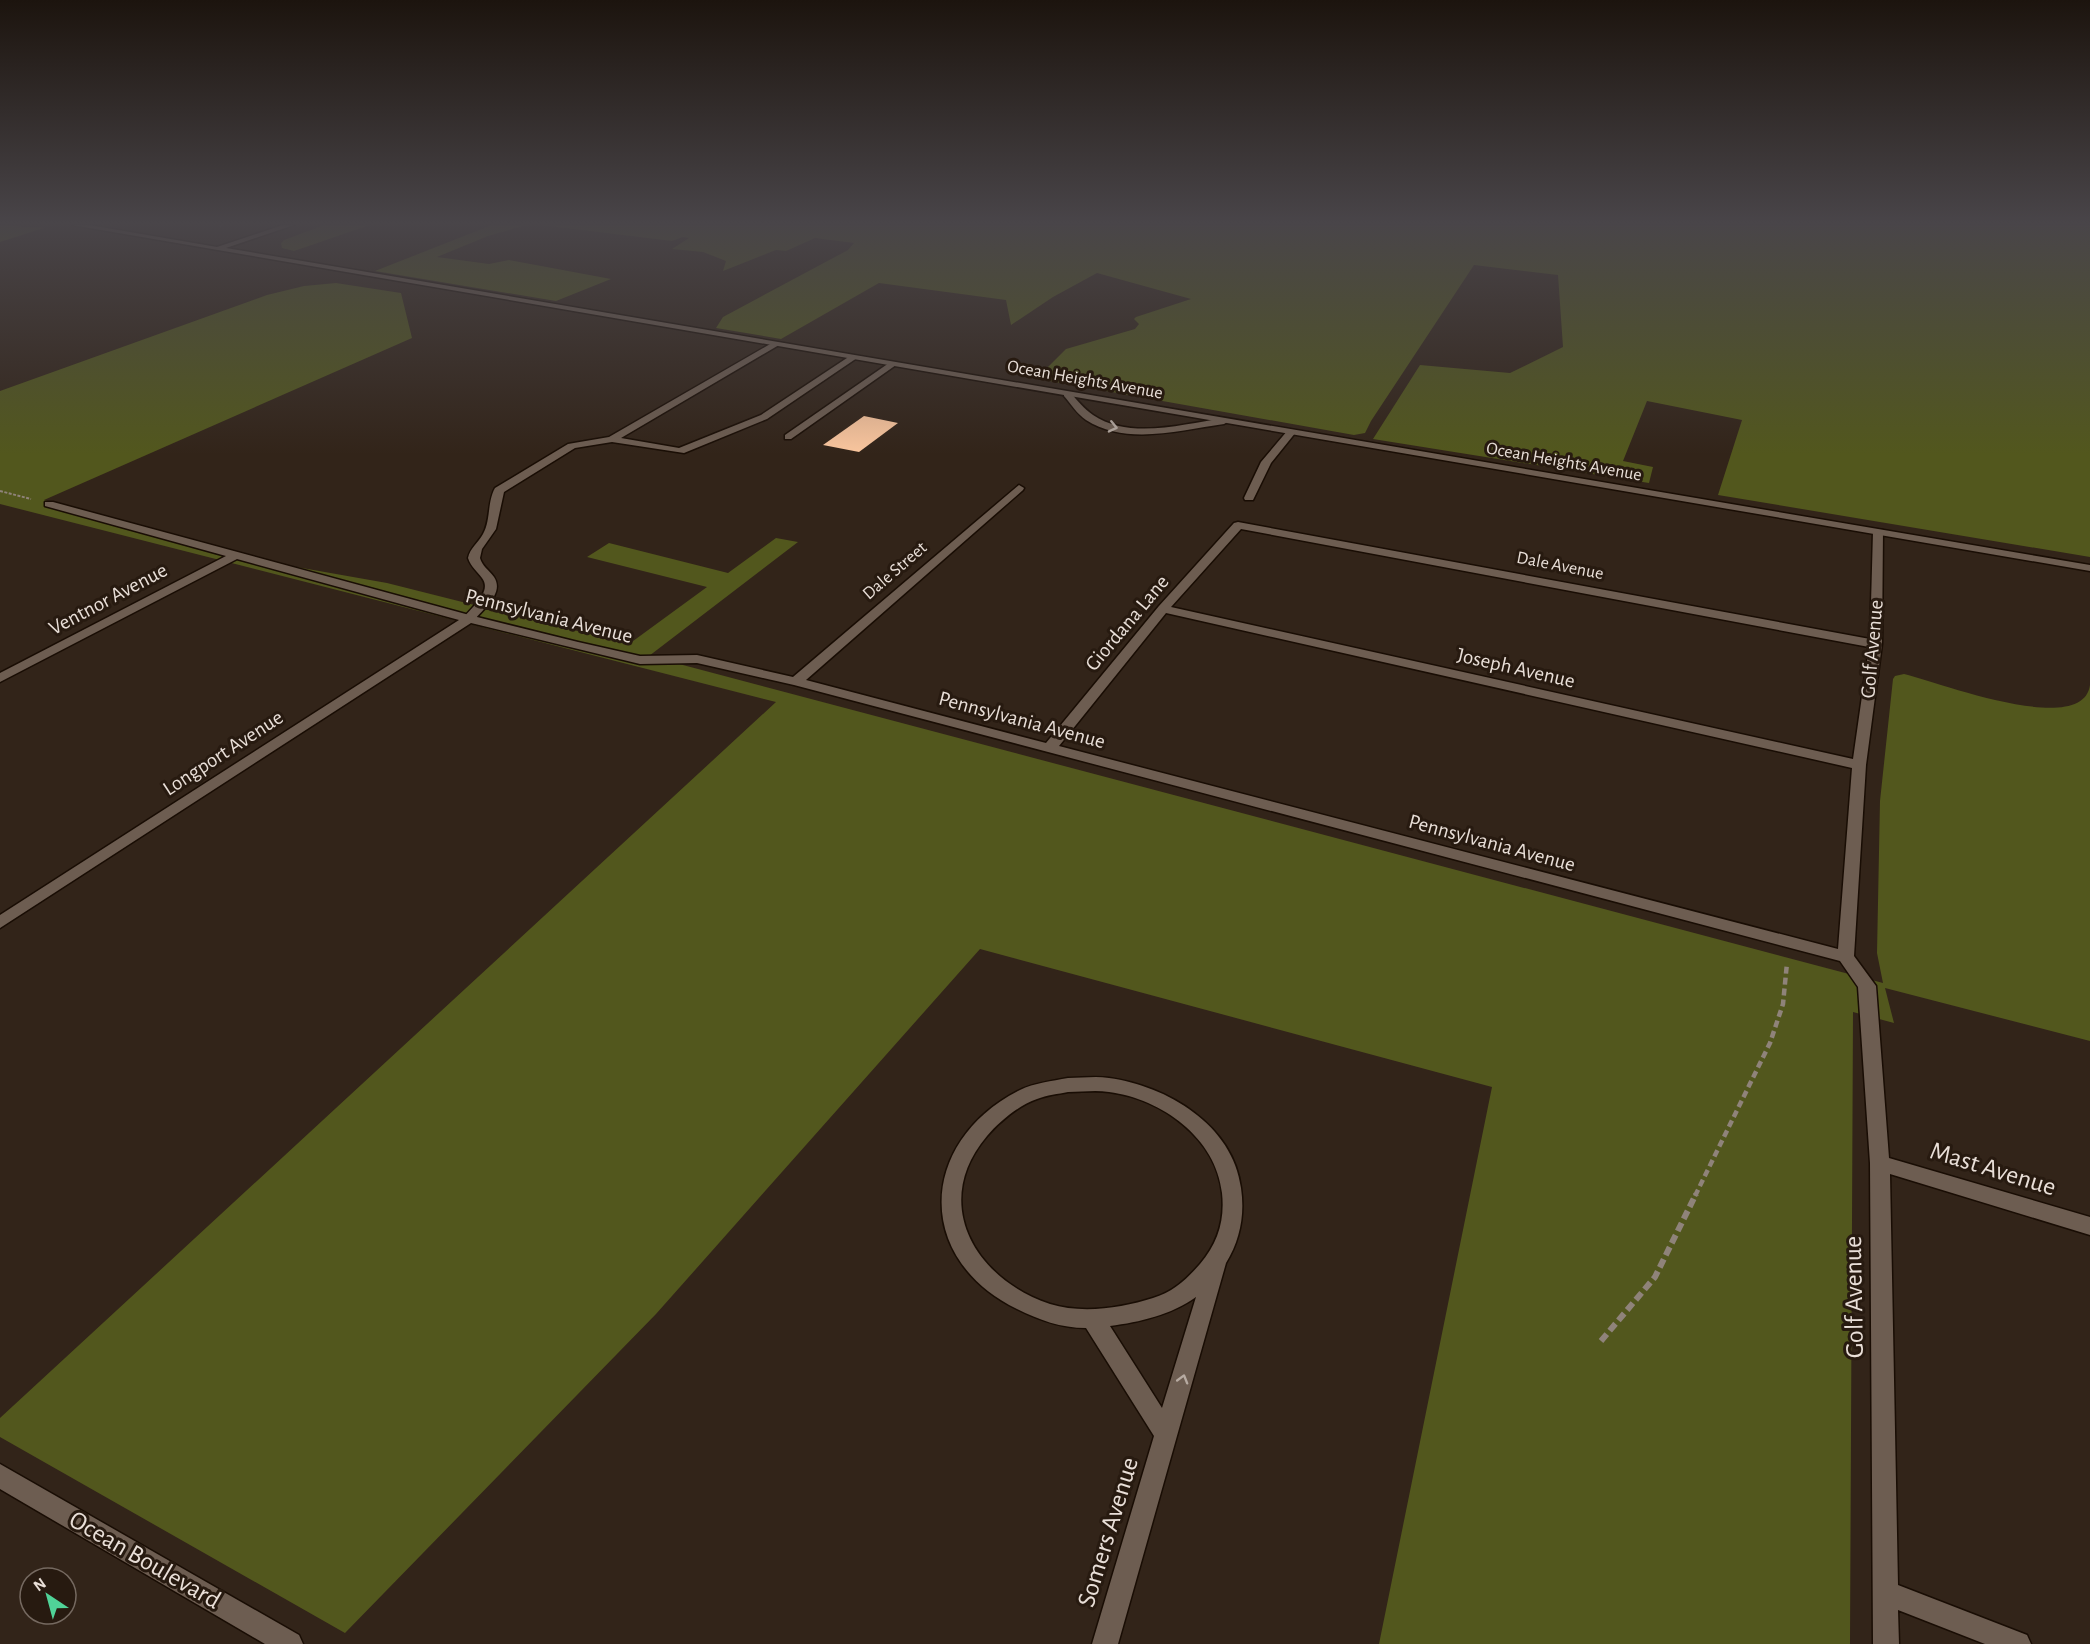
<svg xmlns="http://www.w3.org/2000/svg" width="2090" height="1644" viewBox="0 0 2090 1644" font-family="'Alegreya Sans',sans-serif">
	<rect width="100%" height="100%" fill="#322419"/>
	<!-- forest -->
	<path fill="#52571d" d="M0,225L44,228L0,242Z
		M324,225H370L294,251L282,248L281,243L284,240Z
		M492,225H527L488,236L437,257L489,264L509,260L611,279L556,301L375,271Z
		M541,225H2090V557L1718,495L1742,420L1647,401L1623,461L1653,467L1649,483L1373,439L1420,365L1510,373L1563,347L1558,275L1474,265L1371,421L1365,433L1354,435L1050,381L1043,372L1066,349L1135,329L1139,324L1134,319L1136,317L1191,299L1097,273L1053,297L1011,325L1006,300L879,283L781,339L716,328L723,317L848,250L854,243L815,238L786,251L776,250L723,271L726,261L703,252L672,249L689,238L683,237L672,241Z
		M336,283L401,293L412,338L44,500L234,556L387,583L629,644L707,587L587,557L609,543L728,573L776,538L798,542L649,656L1883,983L1877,953L1880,801L1893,679L1895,676L1904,674C1935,681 2083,739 2090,685V1041L1885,988L1894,1023L1853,1012L1850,1644H1379L1492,1087L980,949L656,1314L345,1633L0,1437V1418L776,702L0,504V391L267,295L304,286Z"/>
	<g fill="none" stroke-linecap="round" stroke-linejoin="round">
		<!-- stream -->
		<path fill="#475655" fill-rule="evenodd" d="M218,225H223L220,227Z"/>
	</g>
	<!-- building -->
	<path fill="#fac69e" d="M864,416L898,423L859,452L823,445Z"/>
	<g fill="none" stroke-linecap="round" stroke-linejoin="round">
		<defs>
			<path id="lane" d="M772,343L779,345L621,438L679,448L761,415L850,356L857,358L767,419L684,453L612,442L575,448L504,492L496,529L482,549L480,558C482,566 489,570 494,577C505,594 482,609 473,622H465L463,619C470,608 493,592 482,578C477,571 471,567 468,558C470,548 478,543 483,534C491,520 487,502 495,488L568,444L609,437Z
				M889,363L896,365L791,439H785V435Z
				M1064,392H1070C1077,400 1084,409 1093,415C1130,440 1183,424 1224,418L1229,421L1224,424C1181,430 1126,446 1086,420C1077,414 1071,404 1064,396Z
				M1288,430L1296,432L1271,463L1253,500H1245L1244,498L1261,462Z
				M1068,1078C1082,1078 1096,1076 1109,1078C1167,1086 1233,1125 1241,1188C1245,1215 1240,1240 1226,1263L1118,1644H1092L1154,1436L1086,1328C1061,1328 1039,1320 1017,1309C913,1258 919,1141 1020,1090C1034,1083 1052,1081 1068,1078ZM1068,1092C1082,1092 1095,1090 1109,1092C1162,1099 1216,1138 1222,1193C1225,1220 1218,1243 1200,1264C1187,1279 1173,1292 1153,1298C1122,1308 1082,1314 1050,1304C975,1279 930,1203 987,1136C999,1122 1019,1105 1037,1099C1047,1095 1058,1094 1068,1092ZM1196,1297L1162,1408L1110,1326C1140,1322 1171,1315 1196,1297Z"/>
			<path id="street" d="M1019,485L1024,488L1023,490L806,680L1046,743L1159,606L1234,523L1238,522L1870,639L1873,532L1875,530H1883L1882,644L1866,765L1854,956L1876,986L1889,1158L2090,1217V1235L1890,1174L1898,1585L2027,1635L2031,1644H1985L1898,1610L1899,1644H1873L1870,1163L1858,987L1840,961L794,685L697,663L640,664L471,623L0,928V915L459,620L237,559L0,682V673L226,556L45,506V502H53L473,616L578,642L640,656L697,655L793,677ZM1241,529L1869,647L1853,759L1171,607ZM1166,613L1852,768L1838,949L1059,746Z
				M0,1464L299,1635L303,1644H265L0,1489Z"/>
			<path id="secondary" d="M72,225H89L217,247L283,225H294L226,248L2090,565V571Z"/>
		</defs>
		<!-- lane casing -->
		<use href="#lane" stroke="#190d04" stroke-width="3"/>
		<!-- street casing -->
		<use href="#street" stroke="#190d04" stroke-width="3"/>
		<!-- secondary casing -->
		<use href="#secondary" stroke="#190d04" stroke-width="3"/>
		<!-- path-far2 -->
		<path stroke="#8f837a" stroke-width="2" stroke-dasharray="3 1.5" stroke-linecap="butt" d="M0,491L31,499"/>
		<!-- path-far1 -->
		<path stroke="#8f837a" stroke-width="4.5" stroke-dasharray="7 4" stroke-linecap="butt" d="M1695,1196L1770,1043L1783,1004L1787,963"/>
		<!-- path -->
		<path stroke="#8f837a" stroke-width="6" stroke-dasharray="9 4.5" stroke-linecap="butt" d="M1601,1341L1655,1277L1696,1194"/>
		<!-- lane -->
		<use href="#lane" fill="#6d5d51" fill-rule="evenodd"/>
		<!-- street -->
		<use href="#street" fill="#6d5d51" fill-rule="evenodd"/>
		<!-- secondary -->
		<use href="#secondary" fill="#6d5d51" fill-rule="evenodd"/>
	</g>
	<!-- one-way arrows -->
	<defs><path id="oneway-chevron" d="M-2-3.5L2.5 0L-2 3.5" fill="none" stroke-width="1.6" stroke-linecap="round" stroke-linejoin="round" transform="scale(1.5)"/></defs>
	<g stroke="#b7aba2">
		<use href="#oneway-chevron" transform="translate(1113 427) rotate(13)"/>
		<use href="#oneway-chevron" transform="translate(1183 1379) rotate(-74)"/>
	</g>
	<!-- sky -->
	<linearGradient id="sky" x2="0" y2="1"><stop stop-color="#1c140e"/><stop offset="0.49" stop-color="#494549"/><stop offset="1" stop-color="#494549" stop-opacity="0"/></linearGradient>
	<rect width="2090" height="455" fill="url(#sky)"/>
	<g text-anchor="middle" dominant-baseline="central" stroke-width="6" stroke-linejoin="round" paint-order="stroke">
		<!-- far-street labels -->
		<g font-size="18" fill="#e9dfd8" stroke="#271a10">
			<text transform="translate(1085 380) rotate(10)">Ocean Heights Avenue</text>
			<text transform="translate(1564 462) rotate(10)">Ocean Heights Avenue</text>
			<text transform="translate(1560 566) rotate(11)">Dale Avenue</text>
			<text transform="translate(895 571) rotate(-41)">Dale Street</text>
		</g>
		<!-- street labels -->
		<g font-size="21" fill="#e9dfd8" stroke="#271a10">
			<text transform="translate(108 599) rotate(-28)">Ventnor Avenue</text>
			<text transform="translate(549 616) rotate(14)">Pennsylvania Avenue</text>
			<text transform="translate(1127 623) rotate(-50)">Giordana Lane</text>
			<text transform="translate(1872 649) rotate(-85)">Golf Avenue</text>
			<text transform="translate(1516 668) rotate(13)">Joseph Avenue</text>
			<text transform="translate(1022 720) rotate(15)">Pennsylvania Avenue</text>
			<text transform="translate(223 753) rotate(-33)">Longport Avenue</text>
			<text transform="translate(1492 843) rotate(15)">Pennsylvania Avenue</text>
		</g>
		<!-- near-street labels -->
		<g font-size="26" fill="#e9dfd8" stroke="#271a10">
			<text transform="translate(1993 1169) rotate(17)">Mast Avenue</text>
			<text transform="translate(1854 1297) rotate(-91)">Golf Avenue</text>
			<text transform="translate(1108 1532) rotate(-73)">Somers Avenue</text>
			<text transform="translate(145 1560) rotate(30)">Ocean Boulevard</text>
		</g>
	</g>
	<!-- north arrow -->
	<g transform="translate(48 1596) rotate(324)"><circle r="28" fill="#271a10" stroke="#756960" stroke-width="1.5"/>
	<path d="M0-4.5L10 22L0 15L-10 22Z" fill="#50d398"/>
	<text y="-9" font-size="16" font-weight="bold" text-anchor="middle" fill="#e9dfd8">N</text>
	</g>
</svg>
